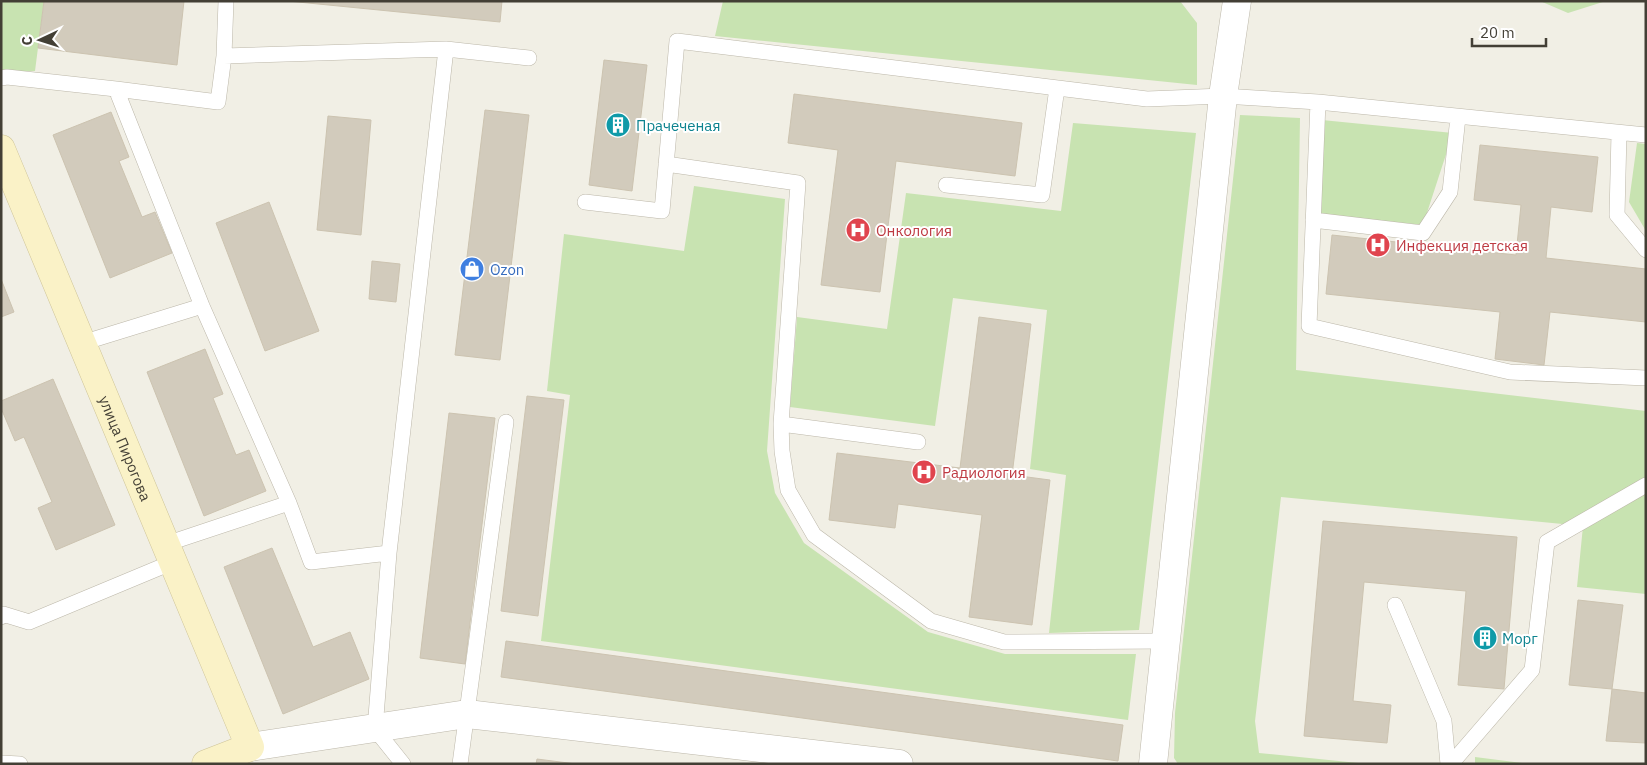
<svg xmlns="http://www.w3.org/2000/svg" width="1647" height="765" viewBox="0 0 1647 765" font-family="'IBM Plex Sans',sans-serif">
	<rect width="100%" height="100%" fill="#f1efe5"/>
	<!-- green -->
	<path fill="#c8e3b1" d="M1,1H44L35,71L1,72Z
		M723,1H1180L1197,23V85L715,36Z
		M1540,1H1606L1568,13Z
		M1240,115L1300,118L1296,370L1646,411V594L1577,587L1583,526L1281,497L1255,721L1259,753L1368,764H1178L1174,758L1175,713Z
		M1322,120L1453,133L1423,225L1317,214Z
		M1073,123L1196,133L1139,630L1049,633L1066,475L1030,469L1047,310L953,298L935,426L790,407L797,317L887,329L906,193L1061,211Z
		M1637,143L1646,144V231L1629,202Z
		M694,186L785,199L767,451L775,493L804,543L928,632L1005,654H1136L1128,720L541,641L570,395L547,391L564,234L684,251Z
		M1475,757L1529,764H1475Z"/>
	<!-- building -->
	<path fill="#d2cbbc" stroke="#ccc3b0" d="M44,1H184L177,65L38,48Z
		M288,1H502L500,22Z
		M604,60L647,65L632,191L589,185Z
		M794,94L1022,123L1015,176L896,161L880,292L821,285L838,150L788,143Z
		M485,110L529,115L500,360L455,355Z
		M111,112L129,157L119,161L142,217L155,212L172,253L110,278L53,135Z
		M328,116L371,120L361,235L317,230Z
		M1480,145L1598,157L1592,212L1551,207L1546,258L1646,269V322L1550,312L1544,365L1495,359L1500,312L1326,294L1332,235L1516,255L1521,205L1474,200Z
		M269,202L319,331L265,351L216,223Z
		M372,261L400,264L396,302L369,299Z
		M1,279L14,312L1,317Z
		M979,317L1031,324L1012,475L1050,480L1032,625L969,617L982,515L898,504L895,528L829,520L837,453L960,468Z
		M205,349L223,394L213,398L236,455L249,450L266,491L204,516L147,372Z
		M53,379L115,525L56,550L38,508L52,502L24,437L15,441L1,408V401Z
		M527,396L564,400L538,616L501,611Z
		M449,413L495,418L465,664L420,658Z
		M1323,521L1517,537L1504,689L1458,685L1466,591L1364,582L1353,701L1391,705L1387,743L1304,736Z
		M272,548L313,647L350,632L369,679L283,714L224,567Z
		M1578,600L1623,605L1612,689L1569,685Z
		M506,641L1123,725L1118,761L501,677Z
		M1612,689L1646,693V743L1606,741Z
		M537,759L576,764H536Z"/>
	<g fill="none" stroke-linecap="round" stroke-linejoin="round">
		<defs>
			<path id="lane" d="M224,56L446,49L529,58
				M1,78L7,77L116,89L202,306L289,503L311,562L389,553
				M116,89L218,102L224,56L226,1
				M1318,102L1309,326L1510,372L1646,378
				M1619,133L1617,215L1646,250
				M666,164L798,183L781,424L782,451L788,490L814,535L931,621L1004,642L1166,641
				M946,185L1042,195L1057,88
				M585,202L662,211L677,41L1147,99L1223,96L1318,102L1646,135
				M1313,220L1423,233L1450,192L1458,117
				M82,343L202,306
				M781,424L918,442
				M166,544L289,503
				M1395,605L1444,721L1448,764
				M1,617L3,614L29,622L173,562
				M1,763L20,764
				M403,764L375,729L389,553L446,49
				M460,764L506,422
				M1451,764L1532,670L1547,542L1646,485"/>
			<path id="street" d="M250,747L467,714L899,764
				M1153,764L1223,96L1237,1"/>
			<g id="secondary">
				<path id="s1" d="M1,149L250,747L206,764"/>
			</g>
		</defs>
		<!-- lane casing -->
		<use href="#lane" stroke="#bcb7a9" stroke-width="16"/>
		<!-- street casing -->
		<use href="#street" stroke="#bcb7a9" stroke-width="29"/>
		<!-- secondary casing -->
		<use href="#secondary" stroke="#cec498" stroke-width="29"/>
		<!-- lane -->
		<use href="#lane" stroke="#fff" stroke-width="15"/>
		<!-- street -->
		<use href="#street" stroke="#fff" stroke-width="28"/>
		<!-- secondary -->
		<use href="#secondary" stroke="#faf2c7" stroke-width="28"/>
	</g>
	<!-- icons -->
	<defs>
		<symbol id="building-disc" viewBox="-11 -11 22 22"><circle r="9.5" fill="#0f9aa8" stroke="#fff"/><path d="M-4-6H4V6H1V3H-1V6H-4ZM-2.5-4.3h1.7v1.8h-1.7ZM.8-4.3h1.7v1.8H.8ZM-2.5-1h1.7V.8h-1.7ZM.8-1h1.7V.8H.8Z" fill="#fff"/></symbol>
		<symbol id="hospital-disc" viewBox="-11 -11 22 22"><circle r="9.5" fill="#e0444e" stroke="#fff"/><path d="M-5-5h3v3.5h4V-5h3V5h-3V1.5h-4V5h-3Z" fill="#fff"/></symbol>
		<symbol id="shop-disc" viewBox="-11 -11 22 22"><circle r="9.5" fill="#3f7fe0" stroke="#fff"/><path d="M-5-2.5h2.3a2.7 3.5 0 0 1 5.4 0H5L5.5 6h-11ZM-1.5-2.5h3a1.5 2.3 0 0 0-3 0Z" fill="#fff"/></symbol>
	</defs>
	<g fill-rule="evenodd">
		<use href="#building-disc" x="604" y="111" width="28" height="28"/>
		<use href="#hospital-disc" x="844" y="216" width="28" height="28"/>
		<use href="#hospital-disc" x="1364" y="231" width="28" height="28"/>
		<use href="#shop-disc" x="458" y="255" width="28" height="28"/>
		<use href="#hospital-disc" x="910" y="458" width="28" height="28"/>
		<use href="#building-disc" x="1471" y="624" width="28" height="28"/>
	</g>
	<g text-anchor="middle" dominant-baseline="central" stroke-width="4" stroke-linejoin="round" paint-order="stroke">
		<!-- culture labels -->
		<g font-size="15" fill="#0d838f" stroke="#fff" text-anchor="start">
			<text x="636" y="125">Прачеченая</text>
			<text x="1502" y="638">Морг</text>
		</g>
		<!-- health labels -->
		<g font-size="15" fill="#be3a42" stroke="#fff" text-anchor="start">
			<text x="876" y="230">Онкология</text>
			<text x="1396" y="245">Инфекция детская</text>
			<text x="942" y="472">Радиология</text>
		</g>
		<!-- shop labels -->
		<g font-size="15" fill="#366cbe" stroke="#fff" text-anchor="start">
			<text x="490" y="269">Ozon</text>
		</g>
		<!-- street labels -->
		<g font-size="15" fill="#433f35" stroke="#fff">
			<text stroke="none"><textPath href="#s1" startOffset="324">улица Пирогова</textPath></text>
		</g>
	</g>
	<!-- border -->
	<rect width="1647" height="765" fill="none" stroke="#433f35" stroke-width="5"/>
	<!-- north arrow -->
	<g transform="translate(40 40) rotate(266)" stroke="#ffffff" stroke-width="4" paint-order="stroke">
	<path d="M0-4L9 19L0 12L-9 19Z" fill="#433f35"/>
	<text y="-8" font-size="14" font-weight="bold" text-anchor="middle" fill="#433f35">С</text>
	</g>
	<!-- scale -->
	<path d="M1472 38v8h74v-8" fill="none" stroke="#433f35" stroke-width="2.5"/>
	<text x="1480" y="38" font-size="15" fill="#433f35" stroke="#ffffff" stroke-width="4" paint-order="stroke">20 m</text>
</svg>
